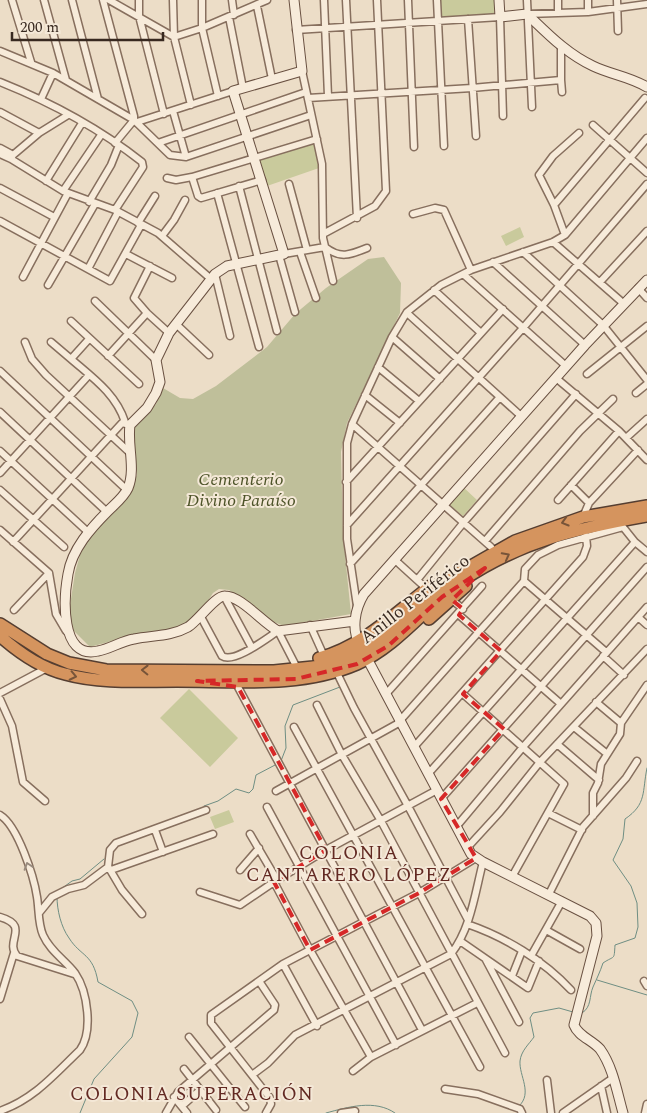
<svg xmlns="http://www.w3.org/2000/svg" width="647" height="1113" viewBox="0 0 647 1113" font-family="Spectral,serif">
	<rect width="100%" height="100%" fill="#ecddc7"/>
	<!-- green -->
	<path fill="#c9ca9c" d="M440,0H494V15L441,17Z
		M316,141L319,168L267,186L258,159Z
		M520,227L524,237L506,246L501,236Z
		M462,486L477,500L463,516L447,503Z
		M189,689L238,738L210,767L160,718Z
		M229,810L234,822L215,829L210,817Z"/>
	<!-- cemetery -->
	<path fill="#bfbf9a" d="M384,257L401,283L400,313L347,423L341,452L343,535L351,614L284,626L269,620L229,590L219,589L213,593L198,616L171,631L134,635L90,647L72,629L68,618L75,573L80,555L87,541L127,495L137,475L134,455L133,426L156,404L163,388L180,398L193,399L216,386L267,347L295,314L326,288L368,259Z"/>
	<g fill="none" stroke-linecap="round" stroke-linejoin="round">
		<!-- stream -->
		<path stroke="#6f8e83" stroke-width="1" d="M281,761L286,748L285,726L293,705L340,687
			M204,806L218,801L236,789L249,793L253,789L256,775L277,764
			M61,889L72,881L80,879L104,859
			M57,897C57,910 61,927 69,938C81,957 93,953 98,982L132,1001L138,1013L132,1037L94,1079L80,1113
			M597,980L647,995
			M582,1013C592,1007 589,996 593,987C597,978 600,972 603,963C615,955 614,961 615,945L635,938L638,927L637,903L631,886L613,860L623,839L625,819C647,804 642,792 647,768
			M519,1106C533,1093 519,1076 520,1061C521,1051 529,1044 534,1037L530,1018L533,1013L559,1008L573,1012
			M326,1113C348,1107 375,1099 395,1113"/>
		<defs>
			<path id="street" d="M12,0L31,62
				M44,0L66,80
				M72,0L98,99
				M103,0L134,116V120L115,143
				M109,0L174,37L202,28L267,0
				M139,0V16L164,114
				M173,0L174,37L191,105
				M202,0V28L218,96
				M232,0L234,15
				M324,0L328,96
				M346,0L357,218
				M408,0L414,147
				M437,0L444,146
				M527,0L532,107
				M558,0V13
				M588,0V12
				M617,0L618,31
				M257,6L272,79
				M527,14L588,12L647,4
				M229,17L243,88
				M468,19L476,136
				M296,30L500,17L503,116
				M0,51L53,73L134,120L170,155L186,157L311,115
				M302,71L322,164L323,238L333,281
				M561,80L562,92
				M0,82C50,102 100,129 142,162L143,167L115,210
				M308,98L472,88L561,80V48
				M41,99L53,73
				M173,111L186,157
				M0,112L39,133L68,115
				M137,122L233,91
				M593,125L647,173
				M158,143L306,92
				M0,148L13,155
				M0,154L11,159
				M13,155L11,159L63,191L115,210L158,233L211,279
				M13,155L39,133
				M192,177L198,196L201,198L262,180
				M167,178L176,180L192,177L317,139
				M46,181L82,123
				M289,184L307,250
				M239,186L277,331
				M0,188L54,217
				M63,191L101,135
				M217,193L259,347
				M89,202L111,165L119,145
				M554,205L645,98
				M413,214L435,208L444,210L471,270
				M0,221L110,281L141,225
				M138,223L155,196
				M323,234L375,206L386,191L377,0
				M565,235L554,205L539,175L553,156L579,133
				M162,236L174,220L185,200
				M553,242L623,303
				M300,252L316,298
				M523,252L603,325L647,380
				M126,254L172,278
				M284,254L325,247C340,259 350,255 367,248
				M279,255L295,312
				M493,262L585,345
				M150,266L134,298L147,313L169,333
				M88,269L118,212
				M215,274L230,336
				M463,274L566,366
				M23,277L68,193
				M600,282L647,231
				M48,285L95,204
				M638,288L647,298
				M434,290L481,333
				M95,301L156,360
				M407,313L521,416
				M71,321L139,384
				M176,324L209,355
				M392,337L440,379
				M89,339L71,359C93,378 116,394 125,422
				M25,342L32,359L46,375L129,452
				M51,342L71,359
				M108,356L147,313
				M378,367L419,401
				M0,371L127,490
				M587,374L647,326
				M556,378L619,431L647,460
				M636,393L647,384
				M365,395L400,423
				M0,412L107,512
				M352,424L491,547
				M626,438L647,419
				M0,451L89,533
				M0,473L89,375
				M346,482L503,309
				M571,485L589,503
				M0,490L64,547
				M558,500L619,431
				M583,517L589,503L638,450
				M347,525L523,328L647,184
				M0,530L49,573L56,614L66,631
				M485,541L580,431L613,399
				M13,542L122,423L130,425
				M394,559L417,580
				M350,564L500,397
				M524,581L606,652
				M427,589L417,580L464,522L576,394
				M224,596L252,648
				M452,600L463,609
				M357,606L347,539V443L352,424L392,337L407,312L441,285L471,270L553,242L565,235L647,138
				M14,610L49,573
				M459,615L561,704
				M201,617L222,656C234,664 267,638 278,631L295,664
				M638,617L647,625
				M310,625L324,656
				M603,656L624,675
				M339,677L354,708L408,806L468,920
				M238,687L422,1030
				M0,693L47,668
				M386,694L482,586
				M463,694L564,784L513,875
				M0,699L12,726L23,782L45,801
				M596,702L621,723L647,685
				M317,705L342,755L381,821L505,1053
				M294,727L480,1067
				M574,727L606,753
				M557,744L599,780
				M414,747L583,557L587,546L586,536
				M428,774L635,542
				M276,791L397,724L524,581L525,569L538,555L558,545L623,527L635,542L647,552
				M441,799L647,567
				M267,807L396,1045
				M548,813L582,830
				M0,815C18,826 34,877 37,897C39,909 38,924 43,935C50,951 65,960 75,973C88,992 93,1032 80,1050C54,1075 34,1099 0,1111
				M593,816V793L598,783L601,764L620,734L621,723
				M456,827L523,747L647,607
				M155,830L163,852
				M250,834L277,880
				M467,848L500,812L540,762L647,649
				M109,868L122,890L142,914
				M111,870L213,834
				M240,870L259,848
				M200,892L240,905L274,882
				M549,894L583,827L626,778L637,761
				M39,913L52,897L68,889L84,885L108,867L110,850L116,843L206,810
				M0,917C31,926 4,941 17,956L74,974
				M467,924C505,937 543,960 571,990
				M546,930L580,949
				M460,941L528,988L539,961
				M531,956L562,901
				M486,960L519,1022
				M283,964L317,1026
				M512,976L522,951
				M644,981L647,986
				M0,999L14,953
				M189,1037L245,1107
				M371,1057L310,950L274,882L326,850L437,790
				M184,1069L216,1110
				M353,1071L371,1057L477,1003
				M252,1075L268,1063L295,1035L451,954C471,928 475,893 483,862
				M547,1080L551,1113
				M601,1086L607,1113
				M445,1089L478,1094L520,1109L522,1113
				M174,1097L187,1113
				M182,1106L200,1090
				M166,1113L178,1092L274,1010L275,1005L259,981
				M266,1113L271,1104L270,1098L211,1023V1015L283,964L419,893L476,858
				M341,1113L355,1111
				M563,1113L613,1078
				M645,1113L647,1104"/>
			<path id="secondary" d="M294,0L302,71L233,91L284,254L227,266L215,274L169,333L156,360L160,382L156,393L147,408L130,425C127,445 136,469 128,488C124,497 115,504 108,511C91,528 72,549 68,574C64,596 59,660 98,651C110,649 121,641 134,639C153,635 170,637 188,627C198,621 216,595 225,596C241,596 263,623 278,631L355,621
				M499,0L500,17L527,14C548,34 567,54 593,66C612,75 628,76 647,87
				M360,645C351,629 355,609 364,594L585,345L647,280
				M370,664L471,854L483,862L590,916L596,923L597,936L574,1025C578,1036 592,1040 600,1049C613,1067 617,1092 623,1113"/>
			<path id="highway" d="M429,619L466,586
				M0,624L47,654L69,663L106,670L274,671L313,667L348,658L377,643L457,574L515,541L583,517L647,506
				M0,636C18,652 41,668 65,674C101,684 140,681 177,681C236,681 301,688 357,664C399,645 426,606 463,580C521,541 579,528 647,516
				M319,658C364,646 396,612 432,585"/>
		</defs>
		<!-- street casing -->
		<use href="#street" stroke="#876f5e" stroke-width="9"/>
		<!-- secondary casing -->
		<use href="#secondary" stroke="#695041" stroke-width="11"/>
		<!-- highway casing -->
		<use href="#highway" stroke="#553e31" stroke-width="14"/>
		<!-- street -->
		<use href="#street" stroke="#f7ebda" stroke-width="6"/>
		<!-- secondary -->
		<use href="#secondary" stroke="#f7ebda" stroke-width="9"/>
		<!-- highway -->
		<use href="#highway" stroke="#d5945e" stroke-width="11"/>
	</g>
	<!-- one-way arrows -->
	<defs><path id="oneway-chevron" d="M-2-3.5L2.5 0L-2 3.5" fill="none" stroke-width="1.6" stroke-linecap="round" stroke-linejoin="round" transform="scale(1.25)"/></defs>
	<g stroke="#775439">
		<use href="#oneway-chevron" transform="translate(565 522) rotate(164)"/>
		<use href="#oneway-chevron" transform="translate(506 556) rotate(-28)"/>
		<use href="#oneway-chevron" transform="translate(145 670) rotate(-179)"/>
		<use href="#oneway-chevron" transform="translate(73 676) rotate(12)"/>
	</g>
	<use stroke="#988a7d" href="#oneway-chevron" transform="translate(28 866) rotate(-108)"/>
	<!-- marked area -->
	<path fill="none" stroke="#d62828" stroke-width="4" stroke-dasharray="10 6" stroke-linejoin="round" d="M485,568L452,600L463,609L459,615L501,651L463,694L504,729L441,799L476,858L419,893L310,950L274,882L326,850L238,687L197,681L296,679L357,664L388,646L442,597Z"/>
	<g text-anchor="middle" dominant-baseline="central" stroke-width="4" stroke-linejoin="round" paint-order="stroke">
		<!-- park labels -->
		<g font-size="18" font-style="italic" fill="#4d5328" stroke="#f4e8d7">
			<text x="241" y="479">Cementerio<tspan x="241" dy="21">Divino Paraíso</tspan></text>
		</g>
		<!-- street labels -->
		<g font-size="18" fill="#382920" stroke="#f4e8d7">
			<text transform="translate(415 599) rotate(-38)">Anillo Periférico</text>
		</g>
		<!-- neighbourhood labels -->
		<g font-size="19" letter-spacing="1" fill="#622922" stroke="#f4e8d7">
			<text x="349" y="853">COLONIA<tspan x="349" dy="22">CANTARERO LÓPEZ</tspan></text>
			<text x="192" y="1094">COLONIA SUPERACIÓN</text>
		</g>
	</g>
	<!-- scale -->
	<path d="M12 32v8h151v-8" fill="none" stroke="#382920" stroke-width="2.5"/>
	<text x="20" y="32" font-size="15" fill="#382920" stroke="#f4e8d7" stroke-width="4" paint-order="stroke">200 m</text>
</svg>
